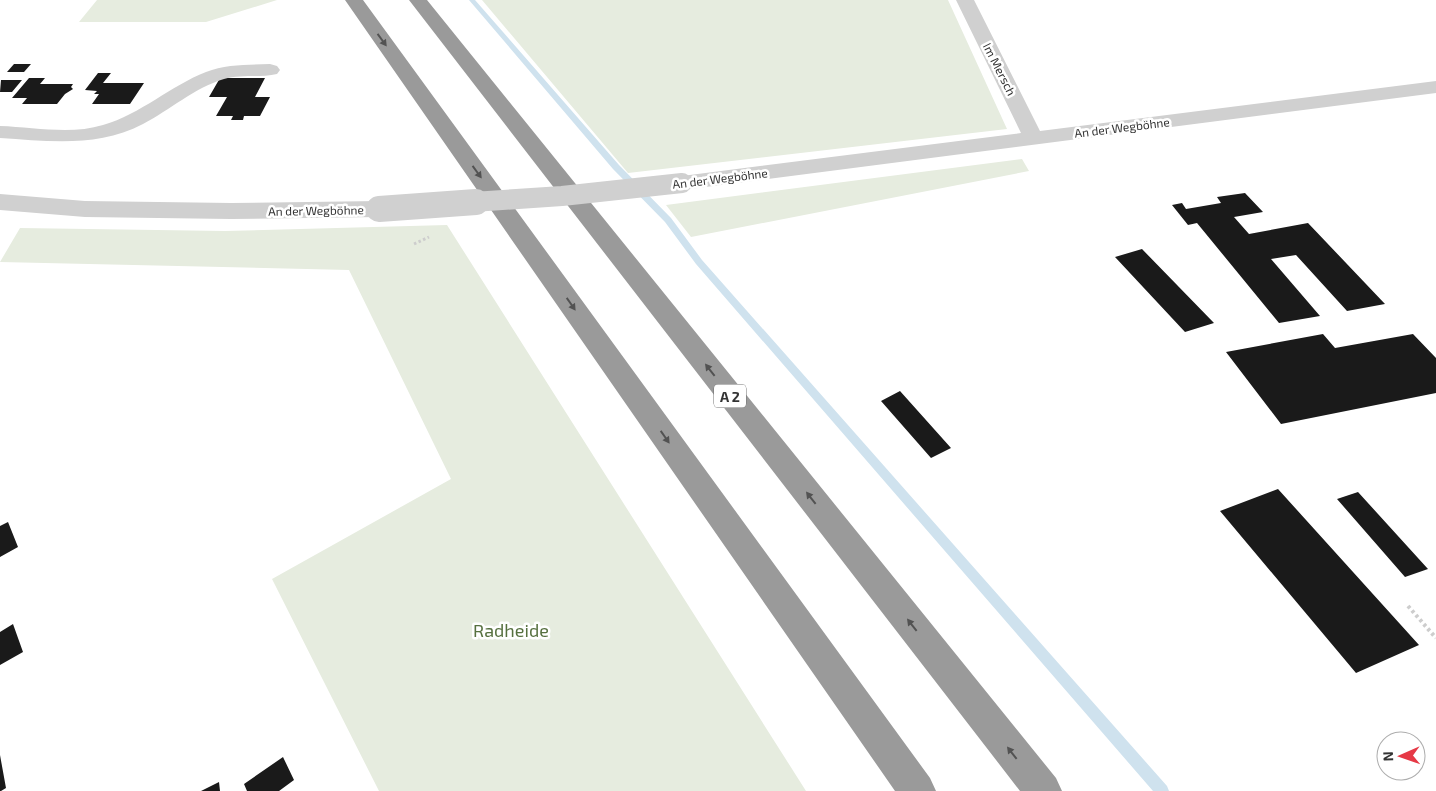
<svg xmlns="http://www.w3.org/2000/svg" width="1436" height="791" viewBox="0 0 1436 791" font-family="'Exo 2',sans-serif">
	<rect width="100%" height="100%" fill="#fff"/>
	<!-- green -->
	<path fill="#e6ecdf" d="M97,0H277L206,22H79Z
		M482,0H948L1007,129L628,173Z
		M1022,159L1029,171L691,237L666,205Z
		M447,225L806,791H379L272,579L451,479L349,270L0,262L20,228L225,231Z"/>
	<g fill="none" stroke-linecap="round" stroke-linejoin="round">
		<!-- stream -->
		<path fill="#cfe2ee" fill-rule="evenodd" d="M469,0H475L619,165L671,218L702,260L1167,786L1169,791H1153L696,264L665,222L613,169Z"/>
	</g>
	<!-- building -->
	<path fill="#1a1a1a" d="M14,64H31L24,72H7Z
		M98,73H111L103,83H144L130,104H92L99,94H94L97,91L85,90Z
		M29,78H45L40,84H73L71,87L73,89L65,94L57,104H22L27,98H12Z
		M220,78H265L255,97H270L260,116H244L243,120H231L233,116H216L227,97H209Z
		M1,80H22L12,92H0Z
		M1245,193L1263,212L1234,217L1249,234L1308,223L1385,304L1347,311L1296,255L1271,259L1320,316L1279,323L1197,223L1188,225L1172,205L1182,203L1186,209L1221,203L1217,197Z
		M1142,249L1214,323L1185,332L1115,257Z
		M1323,334L1335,348L1413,334L1436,358V393L1281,424L1226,352Z
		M900,391L951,448L931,458L881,401Z
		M1278,489L1419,645L1356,673L1220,511Z
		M1358,492L1428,569L1405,577L1337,499Z
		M8,522L18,547L0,557V526Z
		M13,624L23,652L0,665V632Z
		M0,755L6,788L1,791H0Z
		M283,757L294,780L279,791H247L244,784Z
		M219,782L220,791H201Z"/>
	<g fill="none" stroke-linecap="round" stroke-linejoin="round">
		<!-- path-far1 -->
		<path stroke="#cdcdcd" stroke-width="3" stroke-dasharray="2.5 2.5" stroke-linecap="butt" d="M414,244L429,237"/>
		<!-- path -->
		<path stroke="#cdcdcd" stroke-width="4" stroke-dasharray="3 3" stroke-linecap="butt" d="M1408,606L1436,638"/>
		<!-- minor -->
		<path fill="#d0d0d0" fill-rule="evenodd" d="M956,0H974L1040,131L1436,81V93L682,190L674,188L671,183L674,178L682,176L1021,133Z
			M270,64L277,66L280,70L277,74C260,78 241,74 224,79C194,88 170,110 143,124C97,148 49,141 0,138V126C33,127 71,135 103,125C141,114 170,86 206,72C226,64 248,65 270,64Z
			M0,194L85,201L231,203L379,201L387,204L390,209L387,214L379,217L231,219L85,217L0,210Z"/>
		<!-- highway -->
		<path fill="#9a9a9a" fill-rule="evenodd" d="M345,0H363L930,778L936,791H895Z
			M409,0H427L1056,778L1062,791H1020Z"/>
		<!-- minor-bridge-far1 -->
		<path stroke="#d0d0d0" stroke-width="20" d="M458,203L562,196L682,183"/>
		<!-- minor-bridge -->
		<path stroke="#d0d0d0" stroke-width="26" d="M379,209L476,202"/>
	</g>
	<!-- one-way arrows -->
	<defs><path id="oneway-solid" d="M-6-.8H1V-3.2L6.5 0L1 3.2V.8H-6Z" transform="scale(1.25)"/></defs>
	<g fill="#525252">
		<use href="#oneway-solid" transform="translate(382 40) rotate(54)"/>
		<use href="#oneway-solid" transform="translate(477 172) rotate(54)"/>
		<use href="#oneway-solid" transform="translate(571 304) rotate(55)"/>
		<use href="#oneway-solid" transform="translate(710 370) rotate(-128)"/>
		<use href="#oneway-solid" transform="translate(665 437) rotate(55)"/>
		<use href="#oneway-solid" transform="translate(811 498) rotate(-128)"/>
		<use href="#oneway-solid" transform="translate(912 625) rotate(-128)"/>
		<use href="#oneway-solid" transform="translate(1012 753) rotate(-128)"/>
	</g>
	<g text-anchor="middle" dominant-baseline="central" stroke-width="5" stroke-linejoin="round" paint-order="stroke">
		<!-- far-street labels -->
		<g font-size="12" fill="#333" stroke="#fff">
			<text transform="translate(1000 69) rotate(63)">Im Mersch</text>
			<text transform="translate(1122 127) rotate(-7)">An der Wegböhne</text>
			<text transform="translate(720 178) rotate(-7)">An der Wegböhne</text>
			<text transform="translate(316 210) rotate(-1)">An der Wegböhne</text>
		</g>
		<!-- shield labels -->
		<rect fill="#fff" stroke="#707070" stroke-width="1" x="714" y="384.5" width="32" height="23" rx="4"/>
		<g font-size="14" font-weight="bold" fill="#333">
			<text x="730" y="396">A 2</text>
		</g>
		<!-- near-park labels -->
		<g font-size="18" fill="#56703f" stroke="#fff">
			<text x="511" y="630">Radheide</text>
		</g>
	</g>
	<!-- north arrow -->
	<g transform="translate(1401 756) rotate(268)"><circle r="24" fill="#ffffff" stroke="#adadad"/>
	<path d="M0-4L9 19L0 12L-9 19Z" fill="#e63946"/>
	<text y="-8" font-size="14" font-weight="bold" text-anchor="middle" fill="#333333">N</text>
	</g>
</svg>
